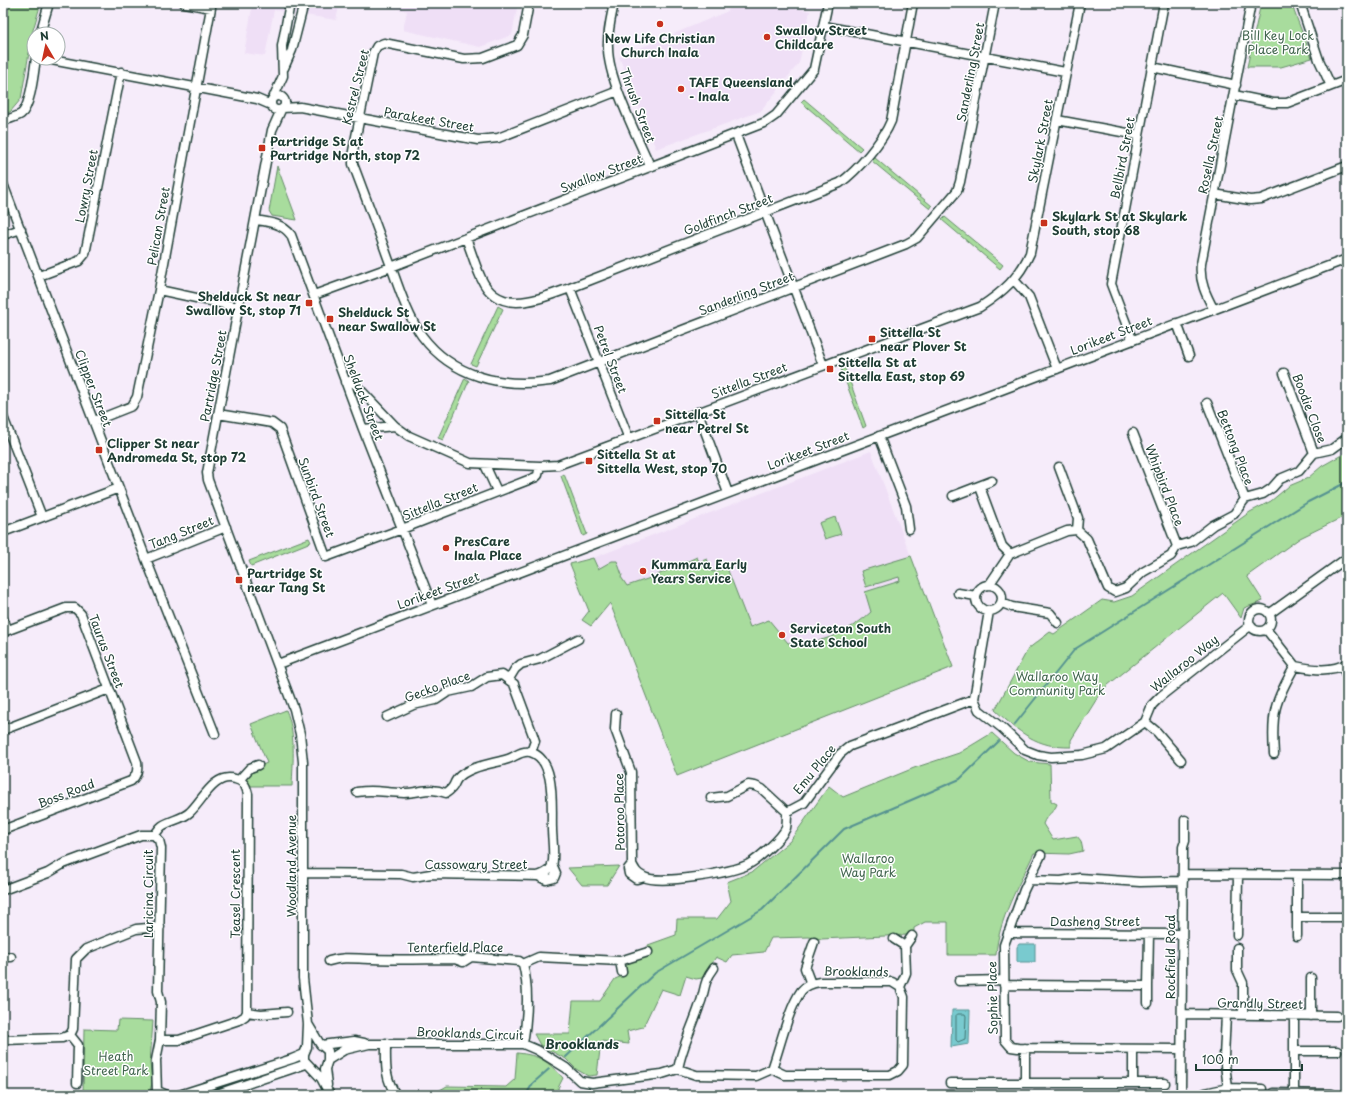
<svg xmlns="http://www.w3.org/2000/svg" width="1350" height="1098" viewBox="0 0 1350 1098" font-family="'Playpen Sans',sans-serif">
	<rect width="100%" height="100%" fill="#f6ecfa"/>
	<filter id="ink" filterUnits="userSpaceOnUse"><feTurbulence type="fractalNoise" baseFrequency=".025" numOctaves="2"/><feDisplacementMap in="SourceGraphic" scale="8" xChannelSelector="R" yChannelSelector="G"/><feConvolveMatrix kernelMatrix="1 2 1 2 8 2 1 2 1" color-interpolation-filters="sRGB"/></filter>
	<g filter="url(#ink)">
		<!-- built -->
		<path fill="#efdff6" d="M253,3H340L336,20L274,10L265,56L244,53Z
			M369,3H518L512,35L480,47L403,30L407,11Z
			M730,3H772L810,11L799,63L761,111L656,149L619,57L728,11Z
			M871,451L953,667L677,776L593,558Z"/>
		<!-- green -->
		<path fill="#a8dc9d" stroke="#648c68" d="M3,3H41L33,30L21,99L10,112L3,114Z
			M1261,3H1293L1294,11L1312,58L1281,67H1247Z
			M804,99L862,148L859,151L801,102Z
			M875,158L932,206L930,209L872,161Z
			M277,166L297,220L272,216L269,211Z
			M945,217L1003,265L1000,269L942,220Z
			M498,306L503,309L476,366L471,364Z
			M845,368L866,426L863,428L841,369Z
			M465,378L469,381L443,440L438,438Z
			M1347,452V515L1300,538L1247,576L1263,601L1244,608L1241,618L1223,593L1103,689L1071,740V747C1037,748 1019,732 995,710L1028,649L1050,632L1054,634L1102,600L1114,602L1132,596L1250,512L1271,501L1289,486L1308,478L1322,466Z
			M564,474L587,534L583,536L561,476Z
			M835,517L841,534L825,539L819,523Z
			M309,538L311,542L251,566L249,561Z
			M911,556L953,667L677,776L610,603L591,626L582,620L589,611L570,564L593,558L598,569L612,561H617L622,575L621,577L627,586L653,577L697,557L699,562L707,559L712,572L727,568L750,627L769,620L788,643C797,643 807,643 816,641C835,638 857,625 871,612L865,592L900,581L899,577L866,587L861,571Z
			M286,710C296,733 293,762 292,786H251L244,775L251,770L267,763L251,724Z
			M992,733L1014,753L1030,762L1050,764L1051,801L1057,804C1054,813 1047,813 1043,824L1053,840L1077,836L1081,841L1083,851L1069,854L1034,853C1019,885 998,920 996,955H948V922H925L914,928V931L907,935L821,939L809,937L771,938L764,952L732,955L727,962L716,957L702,978L696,979L686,976L680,995L661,989L643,1027L627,1031L629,1044L601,1041L597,1075L588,1076L576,1069L566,1059L540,1045L534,1034H570L573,1001H600L615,979L627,974L626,967L629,962L651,954L648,945L676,935L677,919H717L731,901L727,882L752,872L790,841L829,786L843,797L914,768L959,753Z
			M619,866L607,885H582L568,868Z
			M118,1020L153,1021L150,1063L152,1083L149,1095H83L84,1029L117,1030Z
			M517,1053C539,1055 548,1061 563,1078L558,1088L559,1095H431L447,1086L506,1087L515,1079Z"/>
		<!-- water -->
		<path fill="#79cacf" stroke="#559291" d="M1019,944H1035V962H1017V947Z
			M952,1010H970L969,1044L951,1047Z"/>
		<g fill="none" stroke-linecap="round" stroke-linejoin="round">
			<!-- shore -->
			<path stroke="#437572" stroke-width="1" d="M958,1014H965L966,1016L965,1039L958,1042L956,1040V1016Z"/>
			<!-- stream -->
			<path stroke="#559291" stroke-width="2" d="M1015,724L1075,649L1308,502L1347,482
				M566,1057L655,973L762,910L844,829L960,779L999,741
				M526,1095L533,1083L549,1069"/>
			<defs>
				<path id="minor" d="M529,3L523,35L517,45L483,58L464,59L384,43L377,46L373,53L353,151V164C365,196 377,227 388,258C397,282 407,316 422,336C453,377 501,388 550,381L906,244L917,238L957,191L960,182L995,3
					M614,3C611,18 607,33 608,48C608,79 637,136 650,166
					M1300,3L1319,60L1331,86
					M824,26L1065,72
					M40,34L49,3
					M41,58L257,99L271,105
					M1152,67L1236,85
					M284,68L292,50L304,3
					M1234,95L1273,103H1287L1347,80
					M271 103a7 7 0 1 1 14 0a7 7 0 1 1-14 0Z
					M274,96L283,76L282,46L290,3
					M283,108L300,107L478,140L498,138L618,91
					M281,110L272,130L207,473L208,480L294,709L300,734L303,762V978L308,1024L307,1047L304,1054V1060L321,1078L330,1095
					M1057,120L1138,135
					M3,121C9,119 16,117 21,114C31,106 34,71 36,58
					M736,135L823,365
					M3,184L146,559L215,734
					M1214,194L1250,200L1261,199L1347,166
					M255,220C269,222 282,223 291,235L363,429L432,605
					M3,235L21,229
					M466,238C471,251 475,265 481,278C499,318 541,298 570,288L840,183C857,171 883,141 891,121L913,3
					M39,276L79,261L85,254L121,72
					M1014,280L1029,297L1057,369
					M570,288L629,439
					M159,290L238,307
					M314,295L391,267L766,122L776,115L814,69L828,3
					M1214,310C1206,295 1199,281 1201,264L1251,3
					M1177,323L1189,356
					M1132,339L1111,284L1164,3
					M1284,373L1314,453
					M345,382L350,381L355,384L395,426L409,436L470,463L540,466L558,465L980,307C1003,292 1019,278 1030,253L1080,3
					M1207,403L1245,499
					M698,412L728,493
					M218,414L272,423L280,429L326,557L402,529L536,477L538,475L540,466
					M3,417L42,517
					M94,421L132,406L137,397L159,290L211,8L184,3
					M363,429L395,426
					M1133,433L1177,546
					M879,436L906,506L909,529
					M485,465L497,491
					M1059,467L1078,518L1077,530
					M980,487L1002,546L1010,554
					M953,496L992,481
					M3,532L119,488
					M146,559L226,527
					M976 598a13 13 0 1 1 26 0a13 13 0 1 1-26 0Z
					M989,585L1010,554L1067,531L1077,530L1087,539L1108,588L1115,592L1126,588L1143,572L1171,556L1177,546L1191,542L1213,525L1234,514L1245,499L1263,494L1272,488L1280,479L1299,471L1314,453L1332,449L1347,438
					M958,593L976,596
					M1002,603L1012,607L1050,613L1058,623
					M1249 620a11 11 0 1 1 22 0a11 11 0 1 1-22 0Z
					M989,611L974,699L979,710L1002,728L1025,750L1038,755L1051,757L1082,755L1106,749L1145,722L1152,705L1161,696L1251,625
					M1269,614L1347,558
					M3,619L8,630
					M1266,629L1295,666C1311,669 1332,673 1347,663
					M3,632L66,608H75L81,614L137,762C138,771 137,775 131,781L3,830
					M278,664L1347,259
					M1342,666L1347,676
					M509,679L515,669L521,664L540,659L578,639
					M616,714L615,729L631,772L632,864C635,870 637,874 644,877C659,885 733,873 749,864C758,859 782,838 786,828C787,823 787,817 787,812L804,803L840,754L850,746L974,699
					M387,717L413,705L436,700L448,692L471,687L487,677L502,675L514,684L533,735L535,741L531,752
					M1145,722L1157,732L1181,760
					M3,730L109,689
					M1274,754C1271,712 1275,701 1295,666
					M239,780L250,768L258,765
					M711,798L727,796L748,785L755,786L762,789L787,812
					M154,835C157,833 159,828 162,826C171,820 183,819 190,812C202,801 215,772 235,779C244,781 246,786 248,794L247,1012L245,1016L239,1020L179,1040H160
					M1041,855L1024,890L1004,945L1005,1040L1011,1047L1018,1048L1182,1049
					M632,864L628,869L629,874L636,879L641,878
					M302,873L401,874L413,877L431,874L538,876C544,874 549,872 552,866C555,858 552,838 552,829C551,809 557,759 530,752C521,750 515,757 508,759C493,764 468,766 457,779C452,786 456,786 446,793C429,786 420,793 404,793C386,793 376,789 357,792
					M1183,874L1347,875
					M538,876L546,880L554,878L556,873L552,864
					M1029,880L1061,881L1080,878L1140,882L1183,881
					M3,890L48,873L63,864L141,835H154L159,840L161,848L158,991L161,1002L160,1040L156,1060L157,1093
					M1297,917H1347
					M1008,933L1182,934
					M1237,935L1238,875
					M1297,936V875
					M894,939L905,946L906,973L900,987
					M905,946L912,936
					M1237,948V970L1243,983V1015
					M3,957H11
					M329,961C345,956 356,959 372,959C400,960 427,959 455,959L463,962L471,957L519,961L523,964C529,988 527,1020 523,1044
					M620,961L622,972
					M523,964L539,957L620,961L648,952
					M959,981L1004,980
					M811,984L805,968L814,942
					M1004,985L1148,986L1149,934
					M1148,986V1003
					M247,1012L261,1014L287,1012
					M1182,1014L1337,1016
					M1226,1015L1224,1057L1228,1088
					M1311,1016V978
					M308,1024L320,1044L328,1051V1060L325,1069L327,1085
					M70,1035L78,1045L77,1083
					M3,1040L62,1038L70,1035L73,1029L76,959L86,949L136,929L160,927
					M386,1043C386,1063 384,1077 396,1095
					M321,1045L354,1041L364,1043
					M1133,1049V1083
					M1294,1051H1337
					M328,1060L344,1050L369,1044H523L537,1050L566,1068L580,1081L592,1083L662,1074L678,1069L696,1075L756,1076L772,1069L785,1075H890L898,1071L903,1065L904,997L900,987
					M678,1069C682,1047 692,1028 699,1007C706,990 702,984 714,968
					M772,1069C780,1047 788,1010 801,991C806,985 813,983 820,982H892L900,987
					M950,1083H1165
					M1025,1083V1048
					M1205,1093L1228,1088L1262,1089
					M1273,1093L1332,1094
					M1294,1093V1016
					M152,1095L160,1092L167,1095
					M179,1095L292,1059L304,1054
					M214,1095L306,1064
					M1181,1095L1183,847L1185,841V820"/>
			</defs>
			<!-- minor casing -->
			<use href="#minor" stroke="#1f3d34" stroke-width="11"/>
			<!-- minor -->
			<use href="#minor" stroke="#fff" stroke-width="8"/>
		</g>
	</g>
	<!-- markers -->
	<g fill="#c8321e" stroke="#fff" stroke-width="1.5">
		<circle cx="660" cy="24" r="4"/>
		<circle cx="767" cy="37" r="4"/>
		<circle cx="681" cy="89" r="4"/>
		<rect x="258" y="144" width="8" height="8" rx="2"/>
		<rect x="1040" y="219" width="8" height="8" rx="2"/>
		<rect x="305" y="299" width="8" height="8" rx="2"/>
		<rect x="326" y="315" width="8" height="8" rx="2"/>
		<rect x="868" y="335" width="8" height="8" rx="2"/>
		<rect x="826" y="365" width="8" height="8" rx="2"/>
		<rect x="653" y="417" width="8" height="8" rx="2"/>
		<rect x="95" y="446" width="8" height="8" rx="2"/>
		<rect x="585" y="457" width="8" height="8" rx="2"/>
		<circle cx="446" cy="548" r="4"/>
		<circle cx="643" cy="571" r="4"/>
		<rect x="235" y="576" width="8" height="8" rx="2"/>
		<circle cx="782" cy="635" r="4"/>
	</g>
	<g text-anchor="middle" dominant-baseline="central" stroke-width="3" stroke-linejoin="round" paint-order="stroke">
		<!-- poi labels -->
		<g font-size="12" font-weight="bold" fill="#1f3d34" stroke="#fff" text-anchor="start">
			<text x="775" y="30">Swallow Street<tspan x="775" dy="14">Childcare</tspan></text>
			<text x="660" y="38" text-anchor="middle">New Life Christian<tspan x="660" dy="14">Church Inala</tspan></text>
			<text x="689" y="82">TAFE Queensland<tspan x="689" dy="14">- Inala</tspan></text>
			<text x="270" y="141">Partridge St at<tspan x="270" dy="14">Partridge North, stop 72</tspan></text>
			<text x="1052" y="216">Skylark St at Skylark<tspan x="1052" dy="14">South, stop 68</tspan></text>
			<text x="301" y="296" text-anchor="end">Shelduck St near<tspan x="301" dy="14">Swallow St, stop 71</tspan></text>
			<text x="338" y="312">Shelduck St<tspan x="338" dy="14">near Swallow St</tspan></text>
			<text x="880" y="332">Sittella St<tspan x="880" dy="14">near Plover St</tspan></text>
			<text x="838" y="362">Sittella St at<tspan x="838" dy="14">Sittella East, stop 69</tspan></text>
			<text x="665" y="414">Sittella St<tspan x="665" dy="14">near Petrel St</tspan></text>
			<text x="107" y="443">Clipper St near<tspan x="107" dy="14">Andromeda St, stop 72</tspan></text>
			<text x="597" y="454">Sittella St at<tspan x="597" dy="14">Sittella West, stop 70</tspan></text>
			<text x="454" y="541">PresCare<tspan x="454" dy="14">Inala Place</tspan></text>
			<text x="651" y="564">Kummara Early<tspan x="651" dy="14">Years Service</tspan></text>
			<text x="247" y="573">Partridge St<tspan x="247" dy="14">near Tang St</tspan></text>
			<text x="790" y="628">Serviceton South<tspan x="790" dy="14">State School</tspan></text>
		</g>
		<!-- park labels -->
		<g font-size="12" fill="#41654e" stroke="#fff">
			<text x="1278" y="35">Bill Key Lock<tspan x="1278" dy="14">Place Park</tspan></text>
			<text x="1057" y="676">Wallaroo Way<tspan x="1057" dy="14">Community Park</tspan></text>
			<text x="868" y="858">Wallaroo<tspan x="868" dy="14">Way Park</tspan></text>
			<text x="116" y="1056">Heath<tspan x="116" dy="14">Street Park</tspan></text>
		</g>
		<!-- street labels -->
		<g font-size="12" fill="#1f3d34" stroke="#fff">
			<text transform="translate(970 72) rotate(-79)">Sanderling Street</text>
			<text transform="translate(355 87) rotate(-76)">Kestrel Street</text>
			<text transform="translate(638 105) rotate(69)">Thrush Street</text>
			<text transform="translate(429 119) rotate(10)">Parakeet Street</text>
			<text transform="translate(1040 141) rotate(-79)">Skylark Street</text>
			<text transform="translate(1210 155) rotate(-78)">Rosella Street</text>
			<text transform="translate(1122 158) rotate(-79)">Bellbird Street</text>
			<text transform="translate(601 173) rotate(-21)">Swallow Street</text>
			<text transform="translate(86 186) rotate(-79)">Lowry Street</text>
			<text transform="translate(728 214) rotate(-21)">Goldfinch Street</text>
			<text transform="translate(158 226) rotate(-80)">Pelican Street</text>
			<text transform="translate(746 293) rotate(-21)">Sanderling Street</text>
			<text transform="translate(1111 335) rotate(-21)">Lorikeet Street</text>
			<text transform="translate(611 359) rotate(69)">Petrel Street</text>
			<text transform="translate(213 376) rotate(-79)">Partridge Street</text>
			<text transform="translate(749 380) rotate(-21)">Sittella Street</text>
			<text transform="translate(94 388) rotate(69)">Clipper Street</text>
			<text transform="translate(364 397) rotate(69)">Shelduck Street</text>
			<text transform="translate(1310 408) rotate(69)">Boodie Close</text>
			<text transform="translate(1236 447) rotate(69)">Bettong Place</text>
			<text transform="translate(808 450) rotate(-21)">Lorikeet Street</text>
			<text transform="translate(1165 485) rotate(69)">Whipbird Place</text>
			<text transform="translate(317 497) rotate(70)">Sunbird Street</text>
			<text transform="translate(440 501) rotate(-22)">Sittella Street</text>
			<text transform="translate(181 532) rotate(-22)">Tang Street</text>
			<text transform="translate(438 590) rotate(-20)">Lorikeet Street</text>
			<text transform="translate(107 651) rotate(69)">Taurus Street</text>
			<text transform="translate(1184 663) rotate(-39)">Wallaroo Way</text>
			<text transform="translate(437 686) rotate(-20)">Gecko Place</text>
			<text transform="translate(814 769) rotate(-51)">Emu Place</text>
			<text transform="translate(66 793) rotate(-21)">Boss Road</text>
			<text transform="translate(619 812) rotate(-91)">Potoroo Place</text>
			<text x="476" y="864">Cassowary Street</text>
			<text transform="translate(291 866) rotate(-90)">Woodland Avenue</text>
			<text transform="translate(148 894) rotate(-90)">Laricina Circuit</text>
			<text transform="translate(235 894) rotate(-90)">Teasel Crescent</text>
			<text x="1095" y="921">Dasheng Street</text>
			<text x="455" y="947">Tenterfield Place</text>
			<text transform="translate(1170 957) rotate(-90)">Rockfield Road</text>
			<text transform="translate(856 971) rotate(1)">Brooklands</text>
			<text transform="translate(992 998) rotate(-91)">Sophie Place</text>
			<text transform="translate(1260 1003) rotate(1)">Grandly Street</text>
			<text transform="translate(470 1033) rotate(2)">Brooklands Circuit</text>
		</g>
		<!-- neighbourhood labels -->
		<g font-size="13" font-weight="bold" fill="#1f3d34" stroke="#fff">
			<text x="582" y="1043">Brooklands</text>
		</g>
	</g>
	<!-- margin -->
	<rect width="1350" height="1098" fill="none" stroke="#fff" stroke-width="16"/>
	<rect x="8" y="8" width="1334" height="1082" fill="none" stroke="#1f3d34" stroke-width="1.5" filter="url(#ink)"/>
	<!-- north arrow -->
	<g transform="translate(46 46) rotate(351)"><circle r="19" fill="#ffffff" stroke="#a5b1ae"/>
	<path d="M0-3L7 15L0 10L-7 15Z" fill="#c8321e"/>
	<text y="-6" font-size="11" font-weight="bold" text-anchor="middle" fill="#1f3d34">N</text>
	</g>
	<!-- scale -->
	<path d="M1196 1064v6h106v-6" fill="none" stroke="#1f3d34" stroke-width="2"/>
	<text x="1202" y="1064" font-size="12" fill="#1f3d34" stroke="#ffffff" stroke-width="3" paint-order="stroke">100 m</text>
</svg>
